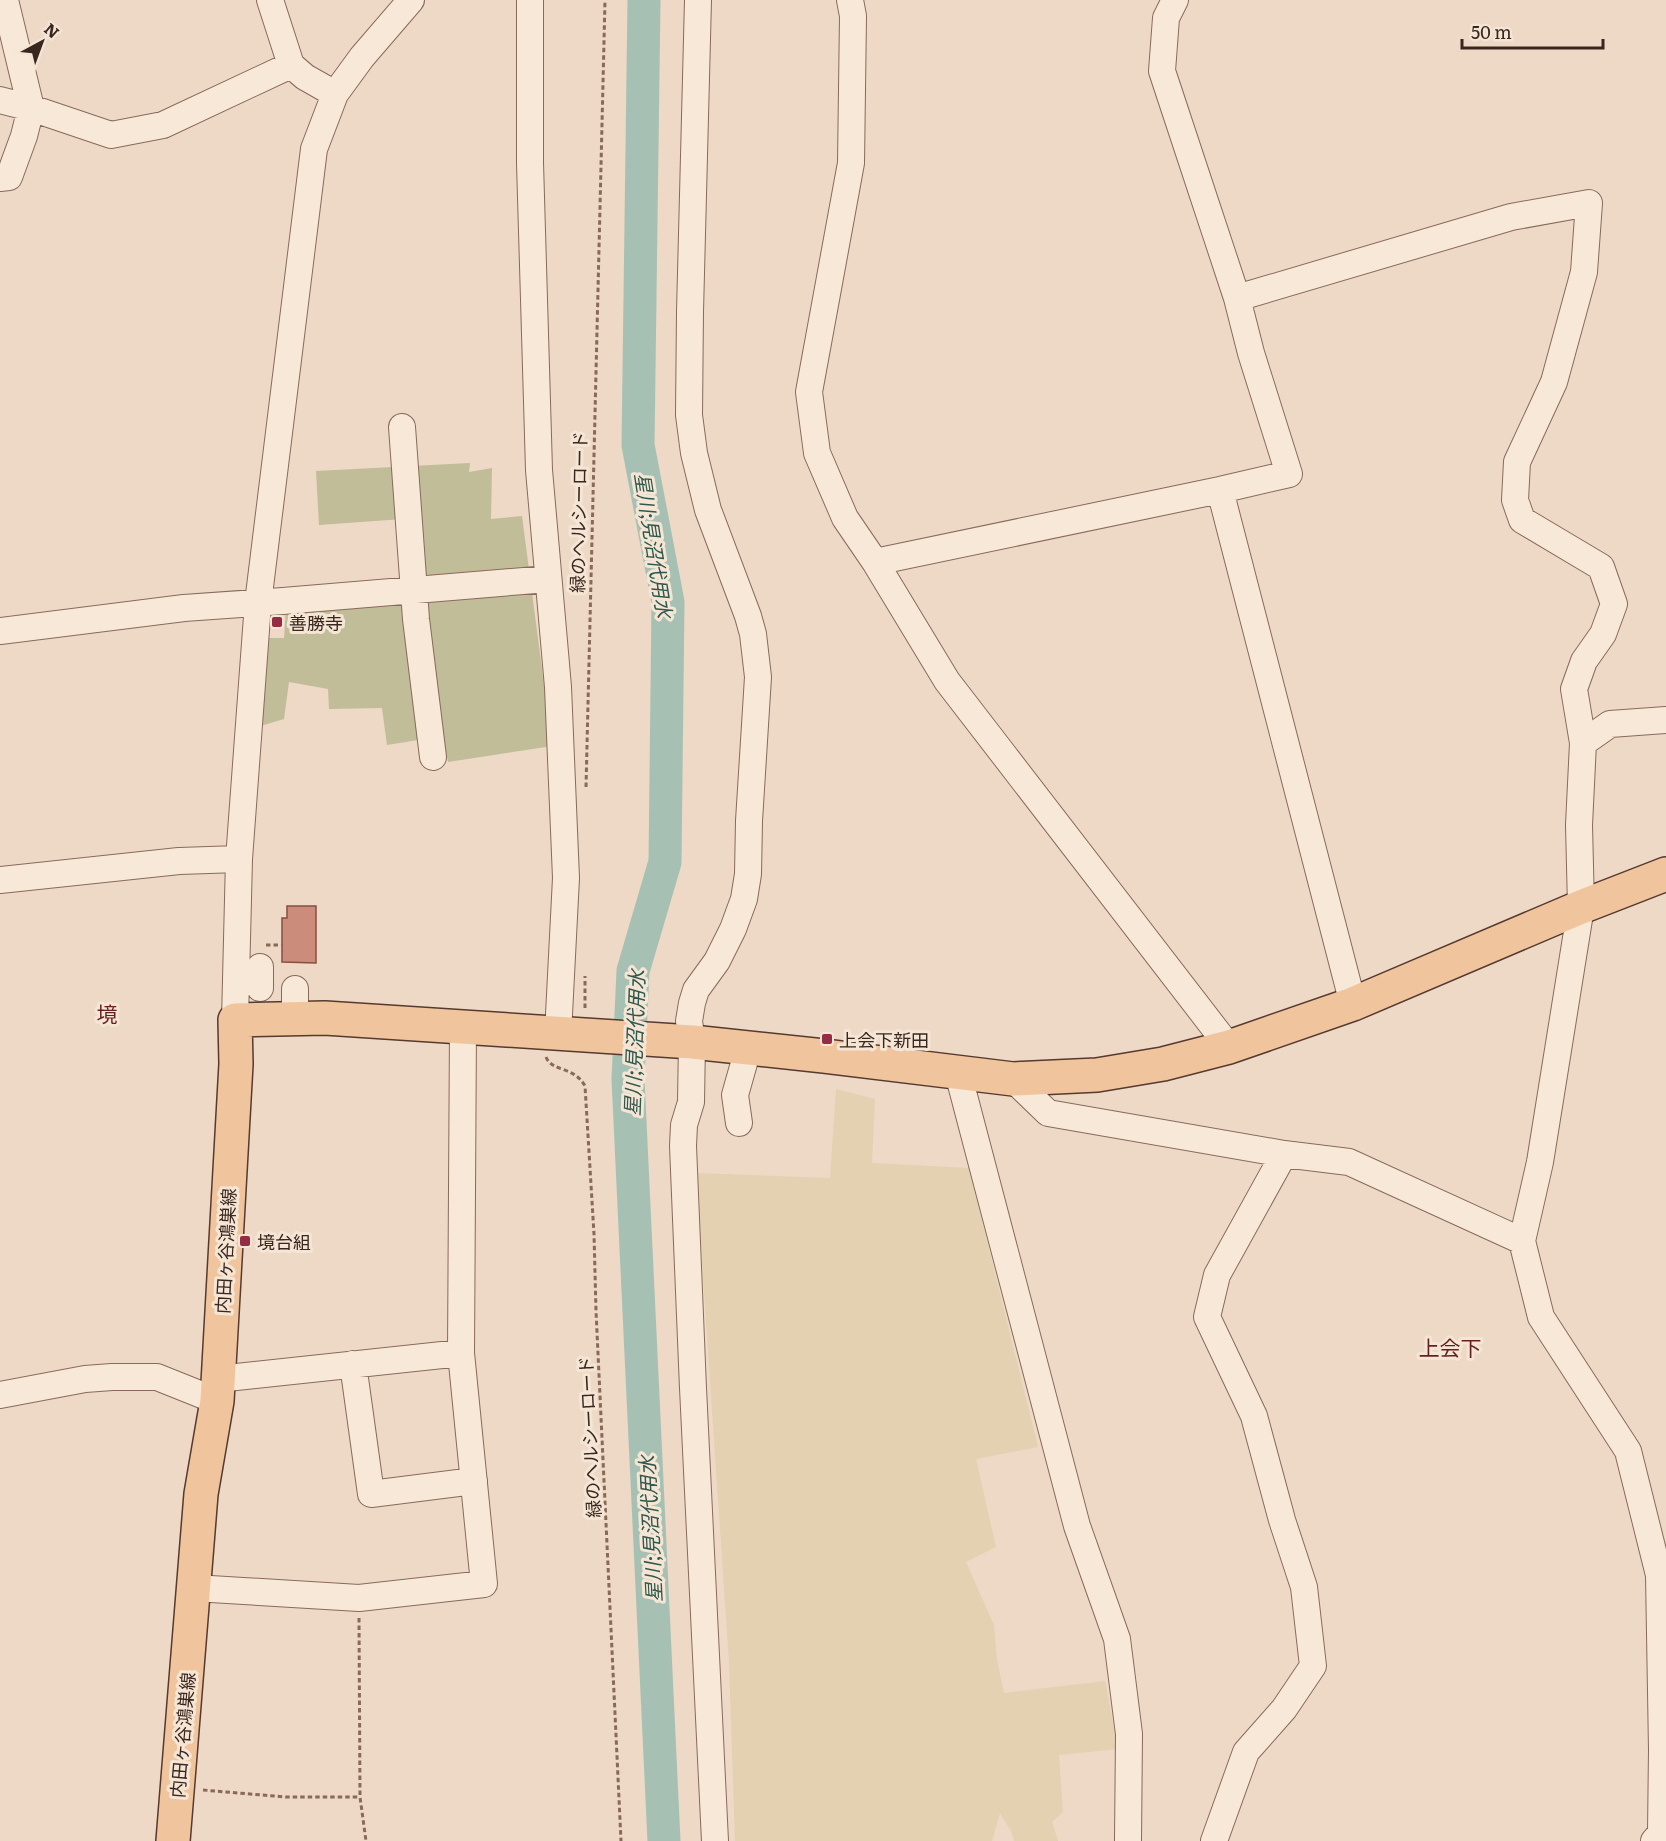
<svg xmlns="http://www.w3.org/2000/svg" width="1666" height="1841" viewBox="0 0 1666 1841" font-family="Literata,'Noto Sans JP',serif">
	<rect width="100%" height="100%" fill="#edd9c5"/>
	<!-- farmland -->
	<path fill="#e3d1b2" d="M836,1089L875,1099L872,1163L969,1168L1038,1447L976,1459L996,1547L966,1562L994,1625L997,1660L1004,1693L1105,1681L1118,1749L1059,1755L1063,1812L1052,1822L1058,1841H1014L1011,1831L1000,1813L992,1841H735L729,1662L696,1173L830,1178Z"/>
	<!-- cemetery -->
	<path fill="#c0bd98" d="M470,463L469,472L492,468L491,519L522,516L552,746L448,762L443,736L387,745L382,708L329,709L328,689L289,682L284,719L257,727L265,638H284L286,610L410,604L403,519L319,525L316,471Z"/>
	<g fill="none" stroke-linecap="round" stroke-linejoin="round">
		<!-- river -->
		<path stroke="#a6c1b4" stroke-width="33" d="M644,0L638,445L668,602L665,862L633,971L628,1079L664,1841"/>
	</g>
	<!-- building -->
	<path fill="#cb8c7b" stroke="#874f41" stroke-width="1.5" d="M287,906H316V963L282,962V918H287Z"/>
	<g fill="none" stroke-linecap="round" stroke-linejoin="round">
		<defs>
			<path id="minor" d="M270,0L291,65L305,77L335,94
				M530,0V163L539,470L558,687L566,878L558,1034
				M698,0L690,312L689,415L694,453L708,510L748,616L753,634L758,677L749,821L748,874L744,899L733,929L717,961L696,990L692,1003L689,1021L692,1042L691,1102L684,1125L683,1146L693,1388L715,1841
				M850,0L853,16L851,163L809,392L817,453L845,518L875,562L947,681L1229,1047
				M0,100L31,108L111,135L163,125L291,65
				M0,178L9,177L24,136L31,108L5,0
				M1237,298L1511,217L1589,203L1584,272L1554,382L1517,462L1515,500L1522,520L1601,567L1614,604L1603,634L1584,661L1574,689L1583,743L1579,825L1581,907L1540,1162L1522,1241L1541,1317L1628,1451L1659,1575L1662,1750L1661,1833L1654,1841
				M402,427L416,619L433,757
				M1220,490L1353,1004
				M875,562L1220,490L1289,474L1251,353L1237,298L1162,71L1166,18L1175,0
				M0,631L184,608L283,601L548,579
				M1583,743L1610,724L1666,720
				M0,880L179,861L239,859
				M260,967V988
				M295,1019V989
				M235,1020L239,859L258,603L314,149L335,94L362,57L411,0
				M958,1073L1077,1526L1117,1639L1129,1734L1128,1841
				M1013,1079L1048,1113L1284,1154L1349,1162L1522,1241
				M739,1123L735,1095L748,1049
				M353,1364L371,1494L474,1481
				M218,1379L461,1353
				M0,1395L85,1379L112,1377H157L217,1401
				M194,1588L359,1598L484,1584L461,1353L463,1028
				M1214,1841L1246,1752L1284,1709L1313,1666L1304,1587L1282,1520L1254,1416L1207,1317L1217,1275L1284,1154"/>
			<path id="major" d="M173,1841L201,1494L217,1401L236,1064L235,1020L325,1018L692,1042L824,1056L1013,1079L1097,1075L1163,1064L1229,1047L1353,1004L1581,907L1666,874"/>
		</defs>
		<!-- minor casing -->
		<use href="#minor" stroke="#886a5b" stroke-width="28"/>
		<!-- major casing -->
		<use href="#major" stroke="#56392f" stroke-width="36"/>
		<!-- path -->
		<path stroke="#886a5b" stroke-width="3" stroke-dasharray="4.5 3" stroke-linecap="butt" d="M586,787L605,0
			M266,945H282
			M585,1008V976
			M546,1057C552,1072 574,1066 585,1086L594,1234L596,1311L621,1841
			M359,1618L360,1797L366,1841
			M203,1790L286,1797H360"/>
		<!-- minor -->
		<use href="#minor" stroke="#f8e8d8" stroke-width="26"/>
		<!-- major -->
		<use href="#major" stroke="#f0c59e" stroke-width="33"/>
	</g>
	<!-- markers -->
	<g fill="#962c43" stroke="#f5e5d4" stroke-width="2">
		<rect x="271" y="616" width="12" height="12" rx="3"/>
		<rect x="821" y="1033" width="12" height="12" rx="3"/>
		<rect x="239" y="1235" width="12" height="12" rx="3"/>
	</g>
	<g text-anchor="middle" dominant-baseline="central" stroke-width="6" stroke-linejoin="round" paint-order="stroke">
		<!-- street labels -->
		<g font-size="18" fill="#38261f" stroke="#f5e5d4">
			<text transform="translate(578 512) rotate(-89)">緑のヘルシーロード</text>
			<text transform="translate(225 1251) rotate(-87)">内田ヶ谷鴻巣線</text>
			<text transform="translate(589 1437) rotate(-93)">緑のヘルシーロード</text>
			<text transform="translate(182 1735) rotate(-85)">内田ヶ谷鴻巣線</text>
		</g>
		<!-- poi labels -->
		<g font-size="18" fill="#38261f" stroke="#f5e5d4" text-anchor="start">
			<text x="289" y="622">善勝寺</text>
			<text x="839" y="1039">上会下新田</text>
			<text x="257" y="1241">境台組</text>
		</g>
		<!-- water labels -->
		<g font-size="20" font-style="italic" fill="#2e584d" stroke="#f5e5d4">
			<text transform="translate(655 545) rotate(81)">星川;見沼代用水</text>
			<text transform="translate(633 1043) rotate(-88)">星川;見沼代用水</text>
			<text transform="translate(649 1529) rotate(-93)">星川;見沼代用水</text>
		</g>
		<!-- quarter labels -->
		<g font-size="21" fill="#641f1f" stroke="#f5e5d4">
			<text x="107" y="1012">境</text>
			<text x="1450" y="1346">上会下</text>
		</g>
	</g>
	<!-- north arrow -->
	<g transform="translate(42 42) rotate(41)" stroke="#f5e5d4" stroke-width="4.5" paint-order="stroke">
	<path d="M0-4.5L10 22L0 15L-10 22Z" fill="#38261f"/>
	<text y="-9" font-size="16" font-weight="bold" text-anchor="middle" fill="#38261f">N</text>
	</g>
	<!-- scale -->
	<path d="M1462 39v9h141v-9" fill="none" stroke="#38261f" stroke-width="3"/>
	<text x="1471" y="39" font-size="18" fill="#38261f" stroke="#f5e5d4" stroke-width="4.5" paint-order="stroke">50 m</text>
</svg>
